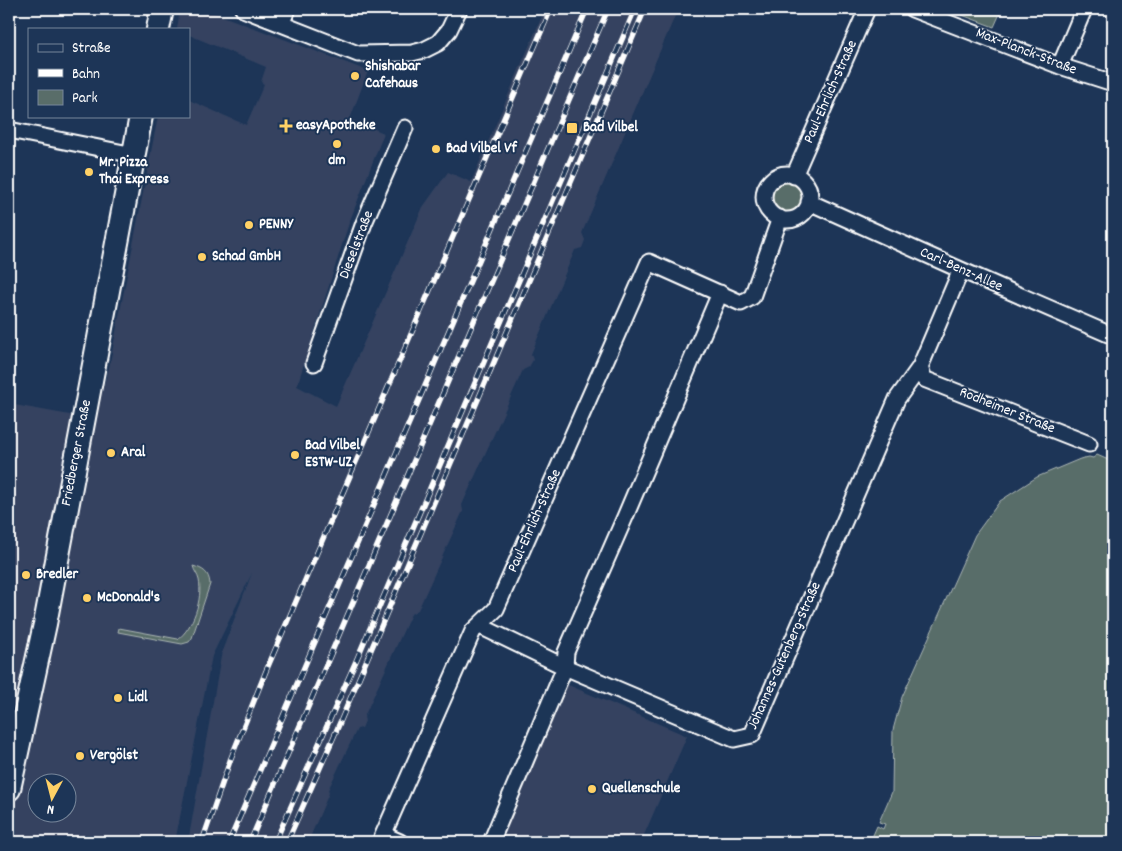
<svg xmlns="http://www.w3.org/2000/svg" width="1122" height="851" viewBox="0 0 1122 851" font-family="Dekko,sans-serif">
	<rect width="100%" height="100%" fill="#1d3557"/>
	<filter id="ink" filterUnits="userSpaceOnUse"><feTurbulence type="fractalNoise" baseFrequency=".02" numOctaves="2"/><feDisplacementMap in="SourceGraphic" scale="10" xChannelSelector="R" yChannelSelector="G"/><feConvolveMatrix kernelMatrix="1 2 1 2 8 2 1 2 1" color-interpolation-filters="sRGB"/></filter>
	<g filter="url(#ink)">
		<!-- built -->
		<path fill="#344361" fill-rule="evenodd" d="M180,9H198L212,12L368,71L350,119L384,133L349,223L297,386L336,406L423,207L448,172L471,182L545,9H678L582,233L585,240L582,248L575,250L531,354L533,360L529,367L523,370L462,505L463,511L418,610L411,614L364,717L365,721L362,728L357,729L328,790L329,793L308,842H188L222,651L252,573L212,656L175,842H9V404L92,419L109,368L158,116H189V100L246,125L264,84L261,82L266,67L189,35V29H177ZM38,784H68V814H38Z
			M566,684L687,736L641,842H497Z"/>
		<!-- green -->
		<path fill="#596d69" stroke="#acb6b4" d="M946,9H1002L994,27Z
			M771 197a16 16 0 1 1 32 0a16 16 0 1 1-32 0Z
			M1097,455L1113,462V842H870L877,826L883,829L885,824L879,822L892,792L893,730L902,697L975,535L1000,501L1037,477L1080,459L1089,457L1093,458Z
			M193,566C203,569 209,572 210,584L192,638L189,642L182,644L118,632L119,628L178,639C193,628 203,599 199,580C198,575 194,571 193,566Z"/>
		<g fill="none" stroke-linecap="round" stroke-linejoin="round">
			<defs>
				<path id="street" d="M243,9L358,54L412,53L424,50L438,43L449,30L459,9
					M912,9L1060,66L1113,83
					M282,24L287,9
					M1060,66L1084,9
					M9,130L134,155
					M764 197a23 23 0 1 1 46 0a23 23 0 1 1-46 0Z
					M794,176L867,9
					M809,202L961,270L1113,336
					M961,270L920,367L924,379L1089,444
					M314,363L364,223L405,128
					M480,626L565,667L734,739L752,735L897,399L920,367
					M384,835L400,842
					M380,842L473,631L496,609L649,262L741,303L752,297L780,218
					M491,842L565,667L566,652L625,517L720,293"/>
				<path id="secondary" d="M158,29L162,9
					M9,789L45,624L141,116"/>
			</defs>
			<!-- street casing -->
			<use href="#street" stroke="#fff" stroke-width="19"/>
			<!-- secondary casing -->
			<use href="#secondary" stroke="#fff" stroke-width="26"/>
			<!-- street -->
			<use href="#street" stroke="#1d3557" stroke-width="15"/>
			<!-- secondary -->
			<use href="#secondary" stroke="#1d3557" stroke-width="22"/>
			<defs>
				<path id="rail" d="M202,842L231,758L266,671L551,9
					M229,842L587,9
					M250,842L608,9
					M275,842L356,661L635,9
					M287,842L332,741L645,9"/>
			</defs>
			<!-- rail casing -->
			<use href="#rail" stroke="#fff" stroke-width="5.5"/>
			<!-- rail -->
			<use href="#rail" stroke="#1d3557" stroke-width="4" stroke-dasharray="11" stroke-linecap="butt"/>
		</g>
	</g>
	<!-- markers -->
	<g fill="#ffd166" stroke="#1d3557" stroke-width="2">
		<circle cx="355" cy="76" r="5"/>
		<path d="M283.5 118.5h5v5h5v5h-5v5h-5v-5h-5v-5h5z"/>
		<rect x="566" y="122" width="12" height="12" rx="2.5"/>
		<circle cx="337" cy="144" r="5"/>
		<circle cx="436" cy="149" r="5"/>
		<circle cx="89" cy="172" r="5"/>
		<circle cx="249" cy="225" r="5"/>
		<circle cx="202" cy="257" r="5"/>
		<circle cx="111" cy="453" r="5"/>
		<circle cx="295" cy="455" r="5"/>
		<circle cx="26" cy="575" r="5"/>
		<circle cx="87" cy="598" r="5"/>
		<circle cx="118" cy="698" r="5"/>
		<circle cx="80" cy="756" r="5"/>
		<circle cx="592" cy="789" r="5"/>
	</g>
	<g text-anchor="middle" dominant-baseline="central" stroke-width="4" stroke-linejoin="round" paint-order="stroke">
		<!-- street labels -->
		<g font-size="15" fill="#fff" stroke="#1d3557">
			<text transform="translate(1026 52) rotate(21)">Max-Planck-Straße</text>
			<text transform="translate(831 92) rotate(-66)">Paul-Ehrlich-Straße</text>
			<text transform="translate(357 245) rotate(-69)">Dieselstraße</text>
			<text transform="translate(961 270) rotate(24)">Carl-Benz-Allee</text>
			<text transform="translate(1007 411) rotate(22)">Rodheimer Straße</text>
			<text transform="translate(77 453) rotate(-79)">Friedberger Straße</text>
			<text transform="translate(535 521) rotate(-66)">Paul-Ehrlich-Straße</text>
			<text transform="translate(785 656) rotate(-66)">Johannes-Gutenberg-Straße</text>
		</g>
		<!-- poi labels -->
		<g font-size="15" font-weight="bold" fill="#fff" stroke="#1d3557" text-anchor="start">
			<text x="365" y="67">Shishabar<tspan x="365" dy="17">Cafehaus</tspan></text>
			<text x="296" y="126">easyApotheke</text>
			<text x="583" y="128">Bad Vilbel</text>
			<text x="446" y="149">Bad Vilbel Vf</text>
			<text x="337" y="161" text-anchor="middle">dm</text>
			<text x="99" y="163">Mr. Pizza<tspan x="99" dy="17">Thai Express</tspan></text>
			<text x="259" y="225">PENNY</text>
			<text x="212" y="257">Schad GmbH</text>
			<text x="305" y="446">Bad Vilbel<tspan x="305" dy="17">ESTW-UZ</tspan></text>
			<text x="121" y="453">Aral</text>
			<text x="36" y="575">Bredler</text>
			<text x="97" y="598">McDonald's</text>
			<text x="128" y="698">Lidl</text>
			<text x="90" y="756">Vergölst</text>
			<text x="602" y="789">Quellenschule</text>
		</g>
	</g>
	<!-- margin -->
	<rect width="1122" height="851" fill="none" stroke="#1d3557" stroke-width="30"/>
	<rect x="15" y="15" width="1092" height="821" fill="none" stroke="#fff" stroke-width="2" filter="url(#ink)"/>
	<!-- legend -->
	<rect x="28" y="28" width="162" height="90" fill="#1d3557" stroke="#77869a"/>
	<rect x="38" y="44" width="25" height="8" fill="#1d3557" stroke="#77869a"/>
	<text x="72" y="52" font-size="15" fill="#ffffff">Straße</text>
	<rect x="38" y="69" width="25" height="8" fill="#ffffff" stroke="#77869a"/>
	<text x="72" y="78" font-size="15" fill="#ffffff">Bahn</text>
	<rect x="38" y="90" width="25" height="15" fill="#596d69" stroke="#77869a"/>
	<text x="72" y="102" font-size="15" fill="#ffffff">Park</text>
	<!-- north arrow -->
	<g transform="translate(52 798) rotate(187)"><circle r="24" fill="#1d3557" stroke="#77869a"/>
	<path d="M0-4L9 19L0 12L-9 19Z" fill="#ffd166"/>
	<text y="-8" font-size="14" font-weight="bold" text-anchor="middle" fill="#ffffff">N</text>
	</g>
</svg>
